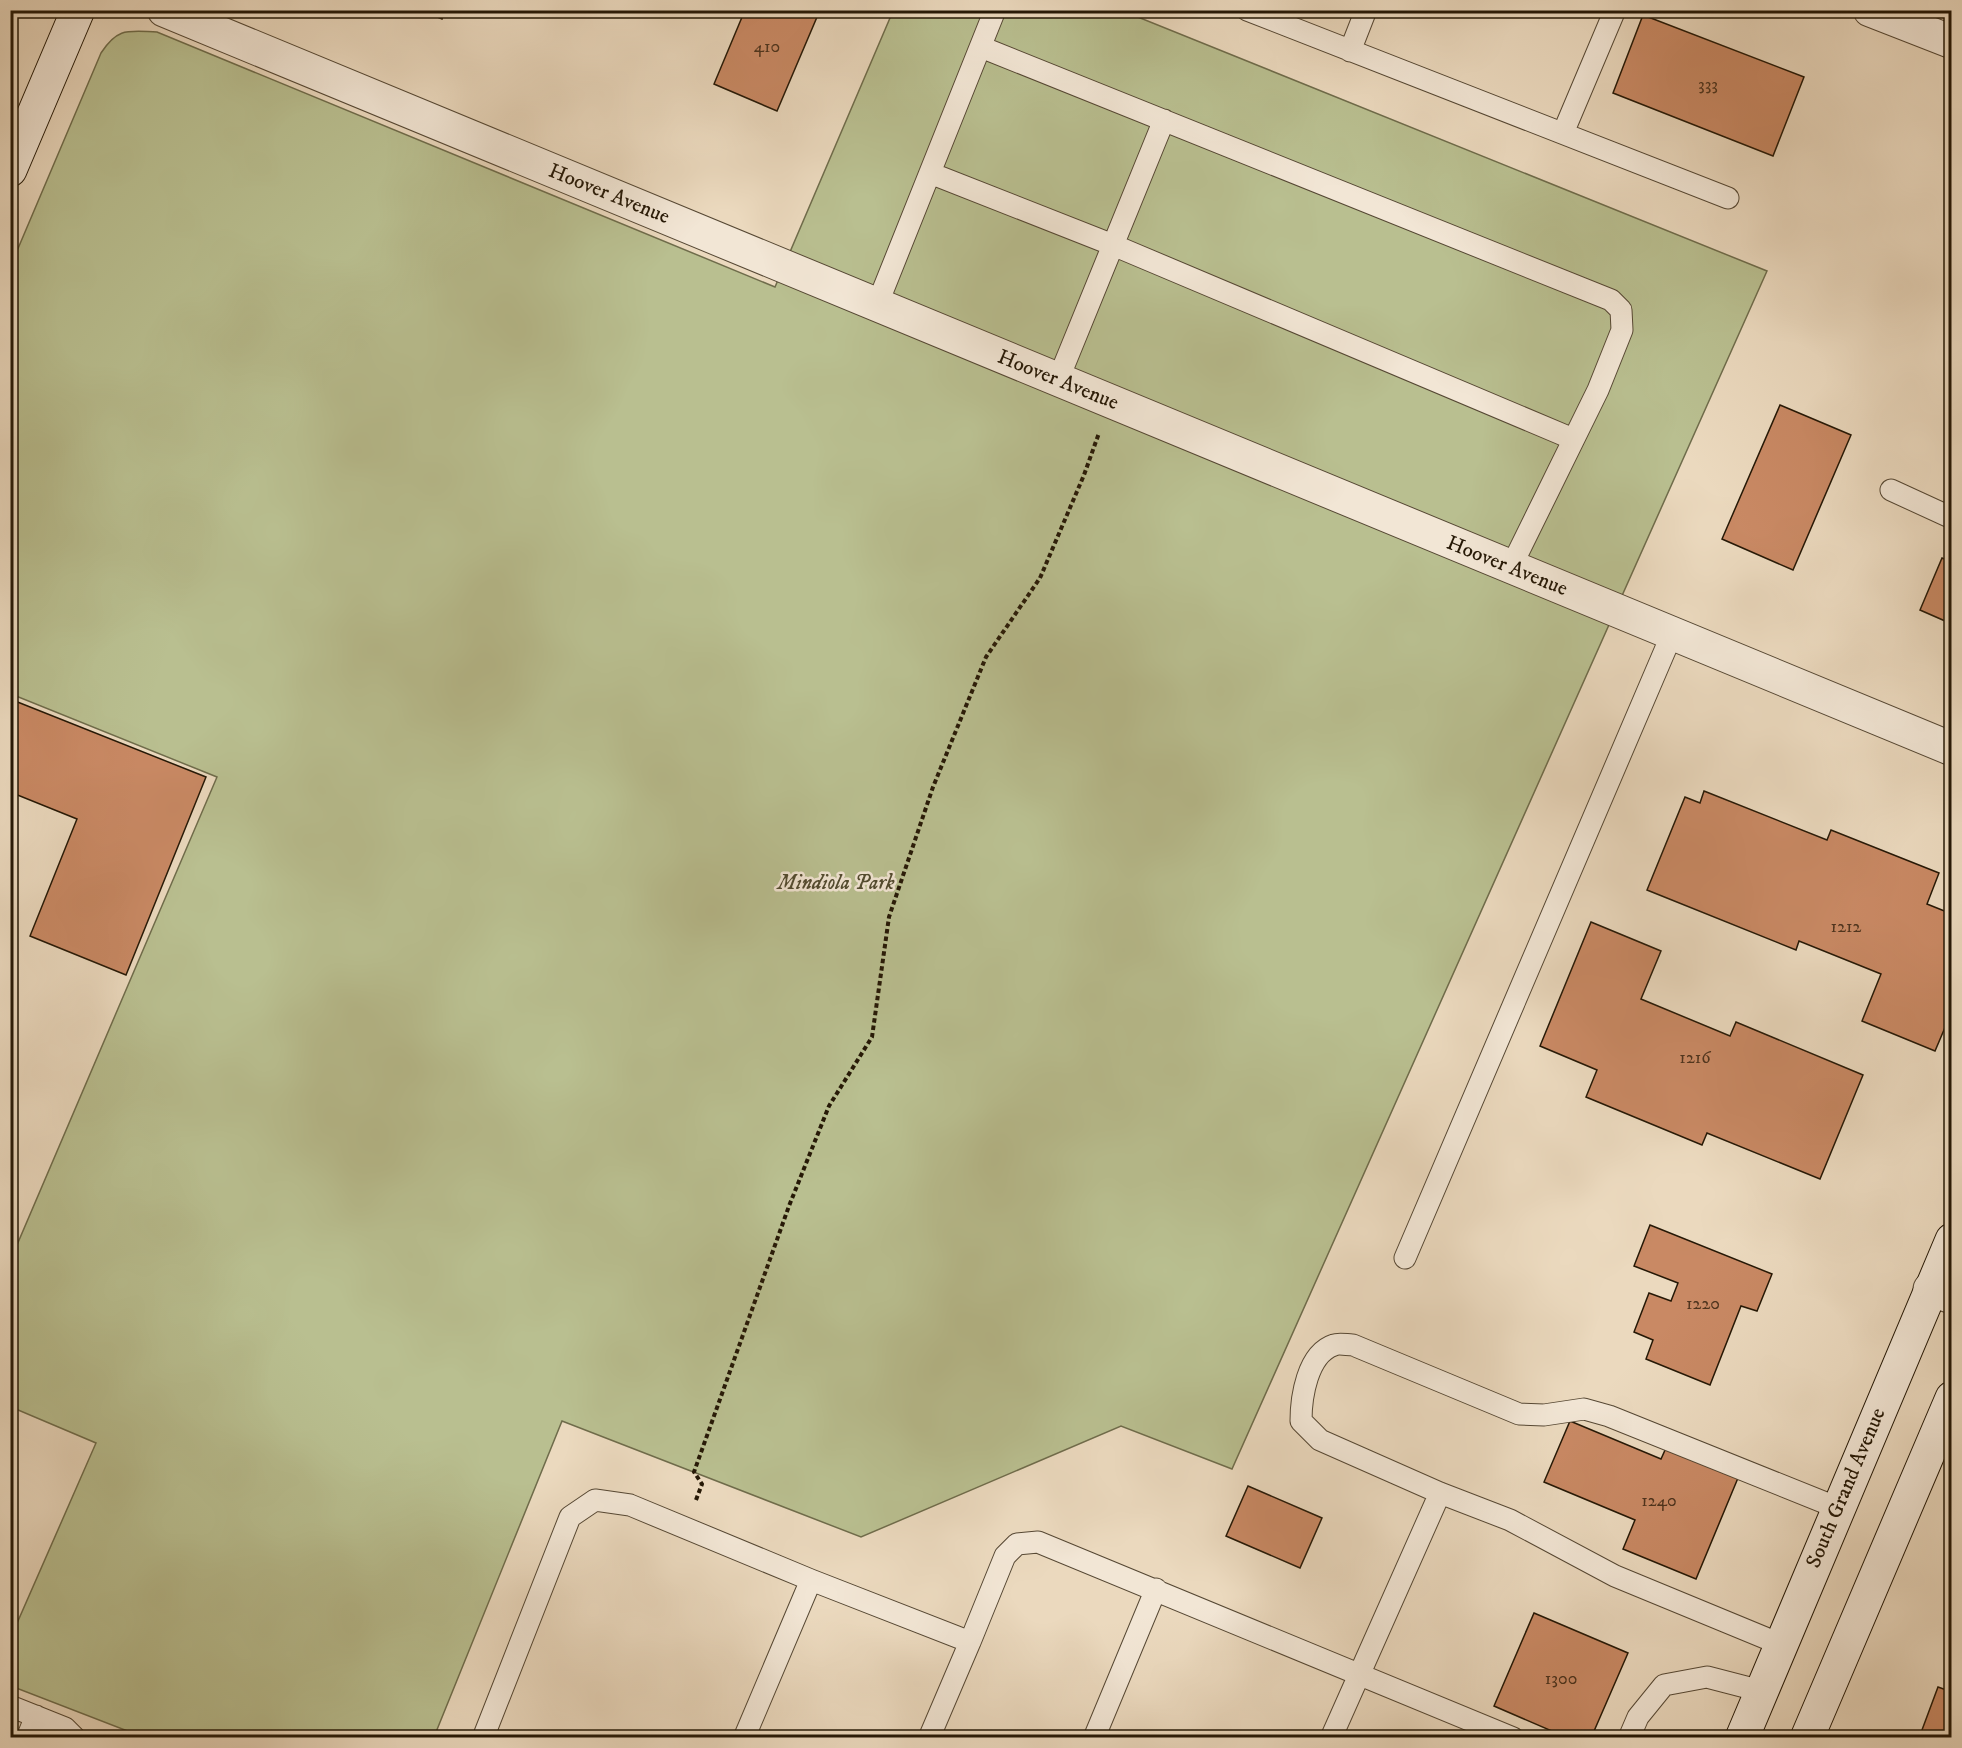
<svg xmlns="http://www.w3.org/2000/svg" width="1962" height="1748" viewBox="0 0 1962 1748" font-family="'IM FELL DW Pica',serif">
	<rect width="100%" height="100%" fill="#ebd9be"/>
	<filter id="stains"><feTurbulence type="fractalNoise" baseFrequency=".00333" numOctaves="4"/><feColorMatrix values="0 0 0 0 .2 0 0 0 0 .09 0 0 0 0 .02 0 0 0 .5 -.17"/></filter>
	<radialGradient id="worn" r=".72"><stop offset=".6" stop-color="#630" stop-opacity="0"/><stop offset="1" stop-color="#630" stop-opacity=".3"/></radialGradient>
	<!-- green -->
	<path fill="#b9bf90" stroke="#6f6c4b" stroke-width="1.5" d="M893,11H1123L1767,271L1232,1469L1121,1426L861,1537L562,1421L434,1737H143L11,1686V1637L96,1443L11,1407V1259L217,777L11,694V265L101,53C118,27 128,31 157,32L775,287Z"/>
	<!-- building -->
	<path fill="#c98964" stroke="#251806" stroke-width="1.5" d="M421,10H445L442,19Z
		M745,10H820L777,111L714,84Z
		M1643,15L1804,77L1773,156L1613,93Z
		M1780,405L1851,435L1793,570L1722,539Z
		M1942,558L1952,562V624L1920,610Z
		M10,699L206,777L126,975L30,936L77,819L10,792Z
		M1704,791L1827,840L1831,830L1939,873L1927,904L1952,914V1011L1935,1051L1862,1021L1881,974L1799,941L1796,950L1647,890L1685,797L1700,803Z
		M1591,922L1661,951L1641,999L1730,1036L1736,1022L1863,1075L1820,1179L1707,1133L1702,1145L1586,1097L1597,1070L1540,1046Z
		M1650,1225L1772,1274L1757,1311L1741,1306L1710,1385L1646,1359L1653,1340L1634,1332L1649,1293L1671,1301L1678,1283L1634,1266Z
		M1570,1421L1661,1459L1666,1448L1738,1478L1696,1579L1623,1549L1635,1520L1544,1482Z
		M1248,1486L1322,1518L1300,1568L1226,1536Z
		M1534,1613L1628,1653L1591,1738H1568L1494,1706Z
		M1938,1687L1952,1692V1738H1919Z"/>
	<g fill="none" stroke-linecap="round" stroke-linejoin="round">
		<defs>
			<path id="lane" d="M1247,10L1728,198
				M981,47L1611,300L1621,310L1622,330L1598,390L1511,567
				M1350,51L1366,10
				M1563,133L1615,10
				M930,173L1113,245L1573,439
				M877,305L995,10
				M1058,380L1164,120
				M1891,490L1952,518
				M1405,1258L1672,634
				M970,1642L1005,1556L1017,1544L1038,1542L1513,1738
				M1780,1644L1615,1576L1510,1520L1440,1493L1320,1440L1301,1421C1301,1398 1307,1354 1334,1345C1339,1343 1347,1345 1353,1345L1519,1414L1544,1415L1584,1409L1609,1416L1838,1508
				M10,1706L65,1728L75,1738
				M27,1738L36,1716
				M483,1738L570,1517L595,1500L630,1505L811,1580L970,1642L929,1738
				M744,1738L811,1580
				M1094,1738L1156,1589
				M1331,1738L1440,1493
				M1629,1738L1638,1717L1664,1685L1707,1677L1761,1691"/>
			<path id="street" d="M164,10L1952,749
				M1870,10L1952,42
				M1930,1289L1952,1297"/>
			<path id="secondary" d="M10,170L78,10
				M1742,1738L1952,1240
				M1807,1738L1952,1398"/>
		</defs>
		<!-- lane casing -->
		<use href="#lane" stroke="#564834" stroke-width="23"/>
		<!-- street casing -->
		<use href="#street" stroke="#564834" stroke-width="35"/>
		<!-- secondary casing -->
		<use href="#secondary" stroke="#251806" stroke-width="35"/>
		<!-- path -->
		<path stroke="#251806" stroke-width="4" stroke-dasharray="4.5 3" stroke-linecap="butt" d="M696,1500L702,1484L694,1472L789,1206L829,1106L872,1037L889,917L933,787L986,657L1040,578L1084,475L1099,433"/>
		<!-- lane -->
		<use href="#lane" stroke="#f2e6d5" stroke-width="21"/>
		<!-- street -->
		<use href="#street" stroke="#f2e6d5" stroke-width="33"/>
		<!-- secondary -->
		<use href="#secondary" stroke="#f2e6d5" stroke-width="33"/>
	</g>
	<g text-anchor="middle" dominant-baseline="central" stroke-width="5" stroke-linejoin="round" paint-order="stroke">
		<!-- number labels -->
		<g font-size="18" fill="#4e341e">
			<text x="767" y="47">410</text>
			<text x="1708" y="85">333</text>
			<text x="1846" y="927">1212</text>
			<text x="1695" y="1058">1216</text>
			<text x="1703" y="1304">1220</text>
			<text x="1659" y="1501">1240</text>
			<text x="1561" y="1679">1300</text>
		</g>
		<!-- street labels -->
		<g font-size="21" fill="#251806" stroke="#f2e6d5">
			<text transform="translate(609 194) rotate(22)">Hoover Avenue</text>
			<text transform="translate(1058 380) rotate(22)">Hoover Avenue</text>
			<text transform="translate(1507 566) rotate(22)">Hoover Avenue</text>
			<text transform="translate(1846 1488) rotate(-67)">South Grand Avenue</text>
		</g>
		<!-- park labels -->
		<g font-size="21" font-style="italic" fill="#514a2f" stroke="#f2e6d5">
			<text x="836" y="883">Mindiola Park</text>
		</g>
	</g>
	<!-- margin -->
	<rect width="1962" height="1748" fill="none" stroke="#ebd9be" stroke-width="36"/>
	<rect x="12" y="12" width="1938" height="1724" fill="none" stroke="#251806" stroke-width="3"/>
	<rect x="18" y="18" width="1926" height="1712" fill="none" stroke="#251806" stroke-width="1.5"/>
	<rect width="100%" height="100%" filter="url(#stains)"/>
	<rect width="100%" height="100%" fill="url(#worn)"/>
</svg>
